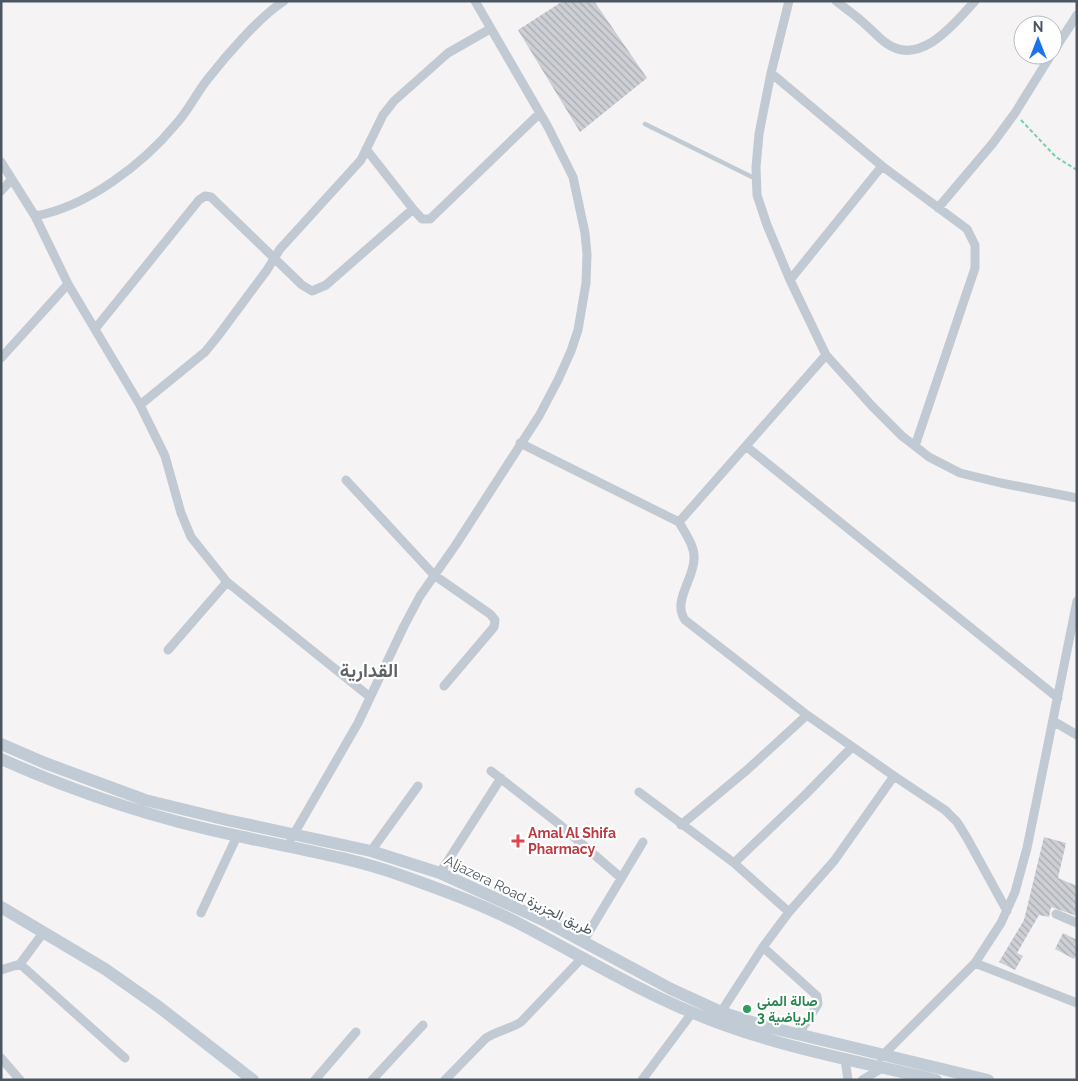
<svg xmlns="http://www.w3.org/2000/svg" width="1078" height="1081" viewBox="0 0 1078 1081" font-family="Raleway,Vazirmatn,sans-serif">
	<defs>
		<pattern id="building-back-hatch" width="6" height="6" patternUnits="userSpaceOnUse" patternTransform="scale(1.25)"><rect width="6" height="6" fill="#cdcfd5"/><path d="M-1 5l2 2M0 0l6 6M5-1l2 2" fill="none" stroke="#a8abb0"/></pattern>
	</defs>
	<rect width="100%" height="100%" fill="#f5f3f3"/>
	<!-- building -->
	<path fill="url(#building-back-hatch)" d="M563,1H594L647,78L580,132L518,30Z
		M1044,837L1066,843L1058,878L1077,886V916L1051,907L1049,917L1039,915L1017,953L1023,956L1015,970L999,962L1024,920Z
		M1063,933L1077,940V954L1074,959L1055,949Z"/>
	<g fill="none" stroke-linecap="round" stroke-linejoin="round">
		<!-- path -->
		<path stroke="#7ad0a6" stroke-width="2" stroke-dasharray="4 2.5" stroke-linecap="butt" d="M1021,120L1056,157L1077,170"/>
		<!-- lane -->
		<path stroke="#c1cad2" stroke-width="4.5" d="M645,124L756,179"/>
		<!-- street -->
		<path stroke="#c1cad2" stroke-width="9" d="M789,1L771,73L759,134L756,167L757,195L767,225L790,280L826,355L872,406L902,436L929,457L960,473L1001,483L1077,498
			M836,1C846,9 857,16 866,25C873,31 879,38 886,43C920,68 955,23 975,1
			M1053,52L1077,15
			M771,73L882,166L967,229L975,245V268L915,446
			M366,149L413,209L422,219H430L540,113
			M1,162L35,216L68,284L140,405L165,456L181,513L191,537L227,582L370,697
			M1,191L12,179
			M938,208L993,143L1015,113L1051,55
			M35,216C87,207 143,164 176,124C188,111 196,94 207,80C225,57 259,17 284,1
			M790,280L882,166
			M95,329L199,200L205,196L211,197L302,285L312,291L326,285L413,209
			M1,358L68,284
			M140,405L205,352L218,336L267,270L280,249L361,160L383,115L394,101L448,53L490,29
			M520,443L679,522C685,533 695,546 694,559C694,579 672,601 685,620L807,715L894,776L945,810L957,822L967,838L1007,911
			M747,447L1058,698
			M346,480L434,575L490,614L495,620L494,627L444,686
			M679,522L826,355
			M168,650L227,582
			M1053,721L1077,735
			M491,771L559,824L620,877
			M639,792L734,863L789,912
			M681,825L747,770L807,715
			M291,839L358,723L404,626L420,596L455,546L539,416L558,380L571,351L578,330L586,283L587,254L585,233L573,177L548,127L475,1
			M371,851L418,786
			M734,863L805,795L852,747
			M440,873L501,778
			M201,913L237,836
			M1056,914L1077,923
			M583,942L643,842
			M763,947L817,996L818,1004L798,1035
			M975,963L1077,1003
			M20,964L125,1058
			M1,970L20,964L43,933
			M721,1012L763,947L789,912L834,861L894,776
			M881,1057L975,963L1001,923L1015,892L1027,848L1077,601
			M1,1058L20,1080
			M845,1059L848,1080
			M315,1080L356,1032
			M372,1080L423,1025
			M445,1080L486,1038C497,1031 510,1029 521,1022L582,958
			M642,1080L692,1013
			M862,1080L884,1067"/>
		<!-- secondary -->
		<path stroke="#c1cbd6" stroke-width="12" d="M1,744L45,763L145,800L227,820L371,851L440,873L543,920L671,989L721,1012L764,1026L988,1080
			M1,759C77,793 156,819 238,836C293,848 350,857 403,876C442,890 481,904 518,923C576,953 631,987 691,1012C770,1046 854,1060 936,1080
			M1,907L105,969L159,1007L253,1080"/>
	</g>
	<!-- markers -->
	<path fill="#e0444e" stroke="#fff" stroke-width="2" d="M515.5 833.5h5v5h5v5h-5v5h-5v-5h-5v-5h5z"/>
	<circle fill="#2e9e5b" stroke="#fff" stroke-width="2" cx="747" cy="1009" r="5"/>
	<g text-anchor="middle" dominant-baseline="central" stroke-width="4.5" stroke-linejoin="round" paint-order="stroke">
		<!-- health labels -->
		<g font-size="14" font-weight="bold" fill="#be3a42" stroke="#fff" text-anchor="start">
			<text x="528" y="833">Amal Al Shifa<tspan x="528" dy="16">Pharmacy</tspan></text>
		</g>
		<!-- street labels -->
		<g font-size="14" fill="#4a5661" stroke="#fff">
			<text transform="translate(519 895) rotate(26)">Aljazera Road طريق الجزيزة</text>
		</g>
		<!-- leisure labels -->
		<g font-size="14" font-weight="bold" fill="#27864d" stroke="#fff" text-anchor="start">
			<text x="757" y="1001">صالة المنى<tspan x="757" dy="16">الرياضية 3</tspan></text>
		</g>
		<!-- district labels -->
		<g font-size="19" font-weight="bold" fill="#5f6368" stroke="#fff">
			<text x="369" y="670">القدارية</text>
		</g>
	</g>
	<!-- border -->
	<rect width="1078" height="1081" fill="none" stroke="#4a5661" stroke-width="5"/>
	<!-- north arrow -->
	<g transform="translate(1038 40)"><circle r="24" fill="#ffffff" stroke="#b7bbc0"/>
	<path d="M0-4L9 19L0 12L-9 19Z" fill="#1a73e8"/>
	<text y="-8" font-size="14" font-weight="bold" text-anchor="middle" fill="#4a5661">N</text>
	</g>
</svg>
